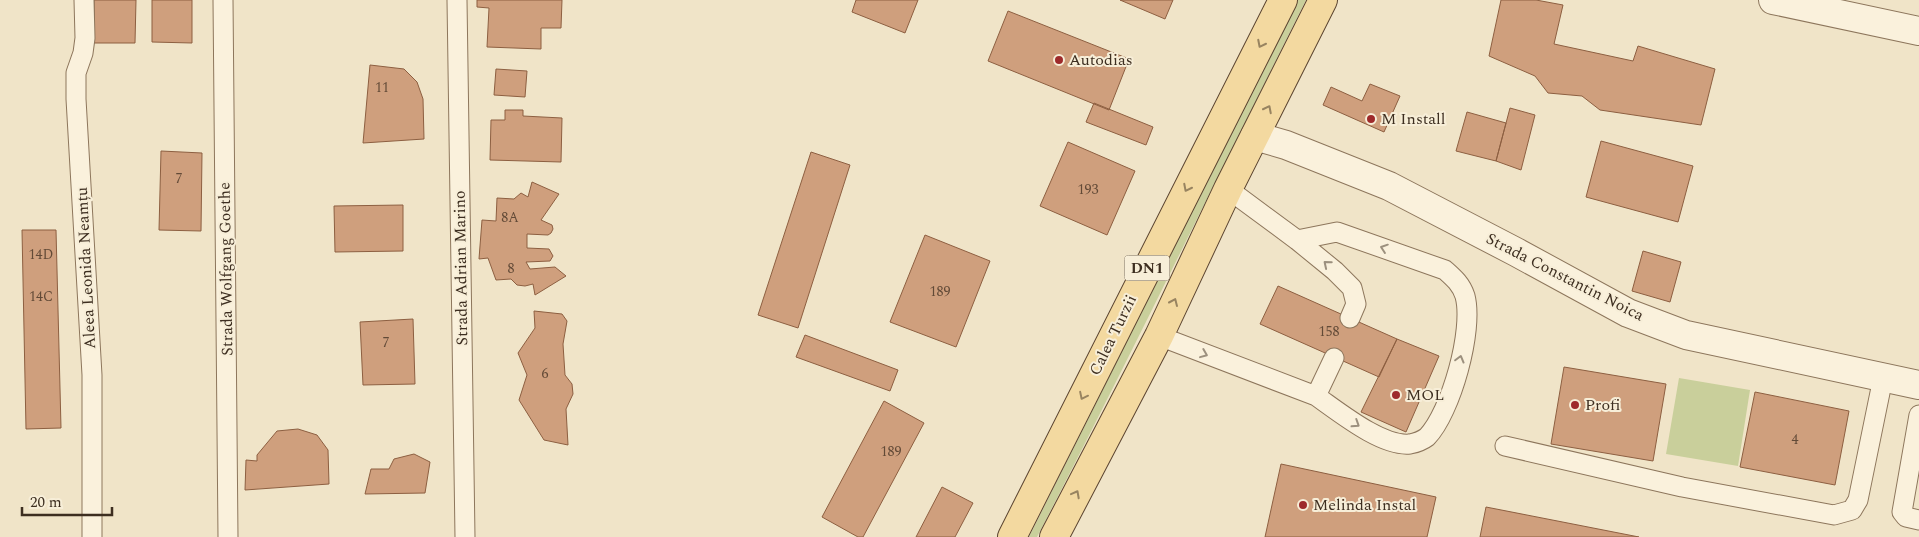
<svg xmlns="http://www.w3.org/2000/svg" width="1919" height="537" viewBox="0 0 1919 537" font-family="Spectral,serif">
	<rect width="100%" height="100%" fill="#f0e4c8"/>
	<!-- green -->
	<path fill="#c9cf9b" d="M1298,0H1306C1216,179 1129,359 1037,537H1029Z
		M1679,378L1750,390L1738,466L1666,454Z"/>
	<!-- building -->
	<path fill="#cf9f7d" stroke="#8d5f41" d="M94,0H136L135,43H94Z
		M152,0H192V43L152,42Z
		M477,0H562L561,28H541V49L487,47L489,8L477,7Z
		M856,0H918L905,33L852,12Z
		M1120,0H1173L1165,19Z
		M1501,0H1536L1563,5L1554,44L1633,61L1638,46L1715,69L1701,125L1600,110L1582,96L1548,93L1535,76L1489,56Z
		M1008,11L1129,59L1109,110L988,61Z
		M370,65L404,69L417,82L423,99L424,139L363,143Z
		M496,69L527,71L525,97L494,95Z
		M1370,84L1400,96L1384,132L1323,105L1331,87L1362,101Z
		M1094,103L1153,127L1146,145L1086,122Z
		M1510,108L1535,115L1521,170L1496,161Z
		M505,110H523V116L562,118L561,162L490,160L491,120H505Z
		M1467,112L1506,123L1496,161L1456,151Z
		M1601,141L1693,166L1678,222L1586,197Z
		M1068,142L1135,171L1107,235L1040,206Z
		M161,151L202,153L201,231L159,230Z
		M811,152L850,165L798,328L758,315Z
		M532,182L559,194L541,220L552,225L553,229L551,233L548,235L527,234V248L549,249L553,256L550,261L526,262L530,269L555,267L566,276L535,295L533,284L525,286L517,285L511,279L496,280L488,258L479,259L482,220L496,221L497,198L514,199L521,193L528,197Z
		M403,205V251L335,252L334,206Z
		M22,230H56L61,428L26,429Z
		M925,235L990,261L956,347L890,322Z
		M1643,251L1681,262L1670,302L1632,291Z
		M1278,286L1397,339L1379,377L1260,324Z
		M534,311L562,314L567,321L563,344L565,375L572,384L573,394L566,409L568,445L544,440L519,400L527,375L518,353L535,328Z
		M413,319L415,384L363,385L360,322Z
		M805,335L898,370L890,391L796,357Z
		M1397,339L1439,356L1406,432L1361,412Z
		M1564,367L1666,384L1653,461L1551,444Z
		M1755,392L1849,411L1835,485L1740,467Z
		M884,401L924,423L863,537H858L822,517Z
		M298,429L317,435L328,450L329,484L245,490L246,460L257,461V455L277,431Z
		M414,454L430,462L425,493L365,494L371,469H389L394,459Z
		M1281,464L1436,497L1427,537H1265Z
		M942,487L973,503L955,537H916Z
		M1486,507L1639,537H1480Z"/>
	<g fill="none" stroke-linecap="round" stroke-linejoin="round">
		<defs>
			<path id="service" d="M84,0L85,38L83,53L76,73V99L92,375V537
				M223,0L228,537
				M457,0L465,537
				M1228,189L1297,240L1335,271L1352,288L1356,304L1350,318
				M1297,240L1337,232L1445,270C1454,278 1461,284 1465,296C1474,330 1451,412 1427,437C1423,440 1415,443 1410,444C1382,447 1339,412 1316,396
				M1159,336L1316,396L1334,358
				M1919,415L1902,512L1906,517L1919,520
				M1505,446L1682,487L1834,515L1852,510L1858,500L1883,378"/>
			<path id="minor" d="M1773,0L1919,31
				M1255,136L1286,145L1389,186L1516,252L1628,313L1686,335L1919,385"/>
			<path id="primary" d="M1012,537L1283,0
				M1054,537L1159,336L1228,189L1323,0"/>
		</defs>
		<!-- service casing -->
		<use href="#service" stroke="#8d765c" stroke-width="21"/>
		<!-- minor casing -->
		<use href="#minor" stroke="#8d765c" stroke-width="30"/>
		<!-- primary casing -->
		<use href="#primary" stroke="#5b4430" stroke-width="30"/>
		<!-- service -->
		<use href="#service" stroke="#faf1dc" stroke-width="19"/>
		<!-- minor -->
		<use href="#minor" stroke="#faf1dc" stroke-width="28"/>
		<!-- primary -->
		<use href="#primary" stroke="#f3d9a0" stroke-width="28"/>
	</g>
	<!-- one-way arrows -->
	<defs><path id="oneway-chevron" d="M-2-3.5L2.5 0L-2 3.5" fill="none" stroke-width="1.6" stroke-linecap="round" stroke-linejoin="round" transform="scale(1.25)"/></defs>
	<g stroke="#988460">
		<use href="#oneway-chevron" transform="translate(1261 44) rotate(117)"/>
		<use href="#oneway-chevron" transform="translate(1268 109) rotate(-63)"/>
		<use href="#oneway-chevron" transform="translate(1187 188) rotate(117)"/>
		<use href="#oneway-chevron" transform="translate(1174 302) rotate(-66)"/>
		<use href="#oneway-chevron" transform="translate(1083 396) rotate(116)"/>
		<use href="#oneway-chevron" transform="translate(1076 494) rotate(-62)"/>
	</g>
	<g stroke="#9c907e">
		<use href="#oneway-chevron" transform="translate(1384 248) rotate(-161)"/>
		<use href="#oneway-chevron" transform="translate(1327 264) rotate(-140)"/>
		<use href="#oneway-chevron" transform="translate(1204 354) rotate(22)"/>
		<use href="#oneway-chevron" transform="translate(1460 359) rotate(-75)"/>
		<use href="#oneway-chevron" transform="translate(1356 424) rotate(33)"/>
	</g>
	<!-- markers -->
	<g fill="#9e2a2b" stroke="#f7eed8" stroke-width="2">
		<circle cx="1059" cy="60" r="5"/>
		<circle cx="1371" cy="119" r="5"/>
		<circle cx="1396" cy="395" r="5"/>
		<circle cx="1575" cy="405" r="5"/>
		<circle cx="1303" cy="505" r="5"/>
	</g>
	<g text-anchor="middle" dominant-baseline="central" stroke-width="4" stroke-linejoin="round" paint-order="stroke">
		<!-- number labels -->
		<g font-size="14" fill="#624a37">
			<text x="382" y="87">11</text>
			<text x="179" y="178">7</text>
			<text x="1088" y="189">193</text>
			<text x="510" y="217">8A</text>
			<text x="41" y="254">14D</text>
			<text x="511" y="268">8</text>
			<text x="940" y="291">189</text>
			<text x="41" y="296">14C</text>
			<text x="1329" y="331">158</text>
			<text x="386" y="342">7</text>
			<text x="545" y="373">6</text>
			<text x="1795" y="439">4</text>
			<text x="891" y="451">189</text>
		</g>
		<!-- shield labels -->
		<rect fill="#f7eed8" stroke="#756857" stroke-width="1" x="1124.5" y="255.5" width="45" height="25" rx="4"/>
		<g font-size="15" font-weight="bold" fill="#3d2e20">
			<text x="1147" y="268">DN1</text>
		</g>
		<!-- poi labels -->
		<g font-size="16" fill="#3d2e20" stroke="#f7eed8" text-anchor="start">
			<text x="1069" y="60">Autodias</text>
			<text x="1381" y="119">M Install</text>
			<text x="1406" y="395">MOL</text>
			<text x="1585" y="405">Profi</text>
			<text x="1313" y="505">Melinda Instal</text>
		</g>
		<!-- street labels -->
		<g font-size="16" fill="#3d2e20" stroke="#f7eed8">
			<text transform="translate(86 268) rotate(-93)">Aleea Leonida Neamțu</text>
			<text transform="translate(461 268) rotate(-91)">Strada Adrian Marino</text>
			<text transform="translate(226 269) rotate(-91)">Strada Wolfgang Goethe</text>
			<text transform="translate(1565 277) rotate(27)">Strada Constantin Noica</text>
			<text transform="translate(1113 335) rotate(-64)">Calea Turzii</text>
		</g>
	</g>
	<!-- scale -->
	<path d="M22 507v8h90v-8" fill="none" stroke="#3d2e20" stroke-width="2.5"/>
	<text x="30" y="507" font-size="15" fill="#3d2e20" stroke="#f7eed8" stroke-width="4" paint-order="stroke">20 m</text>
</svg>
